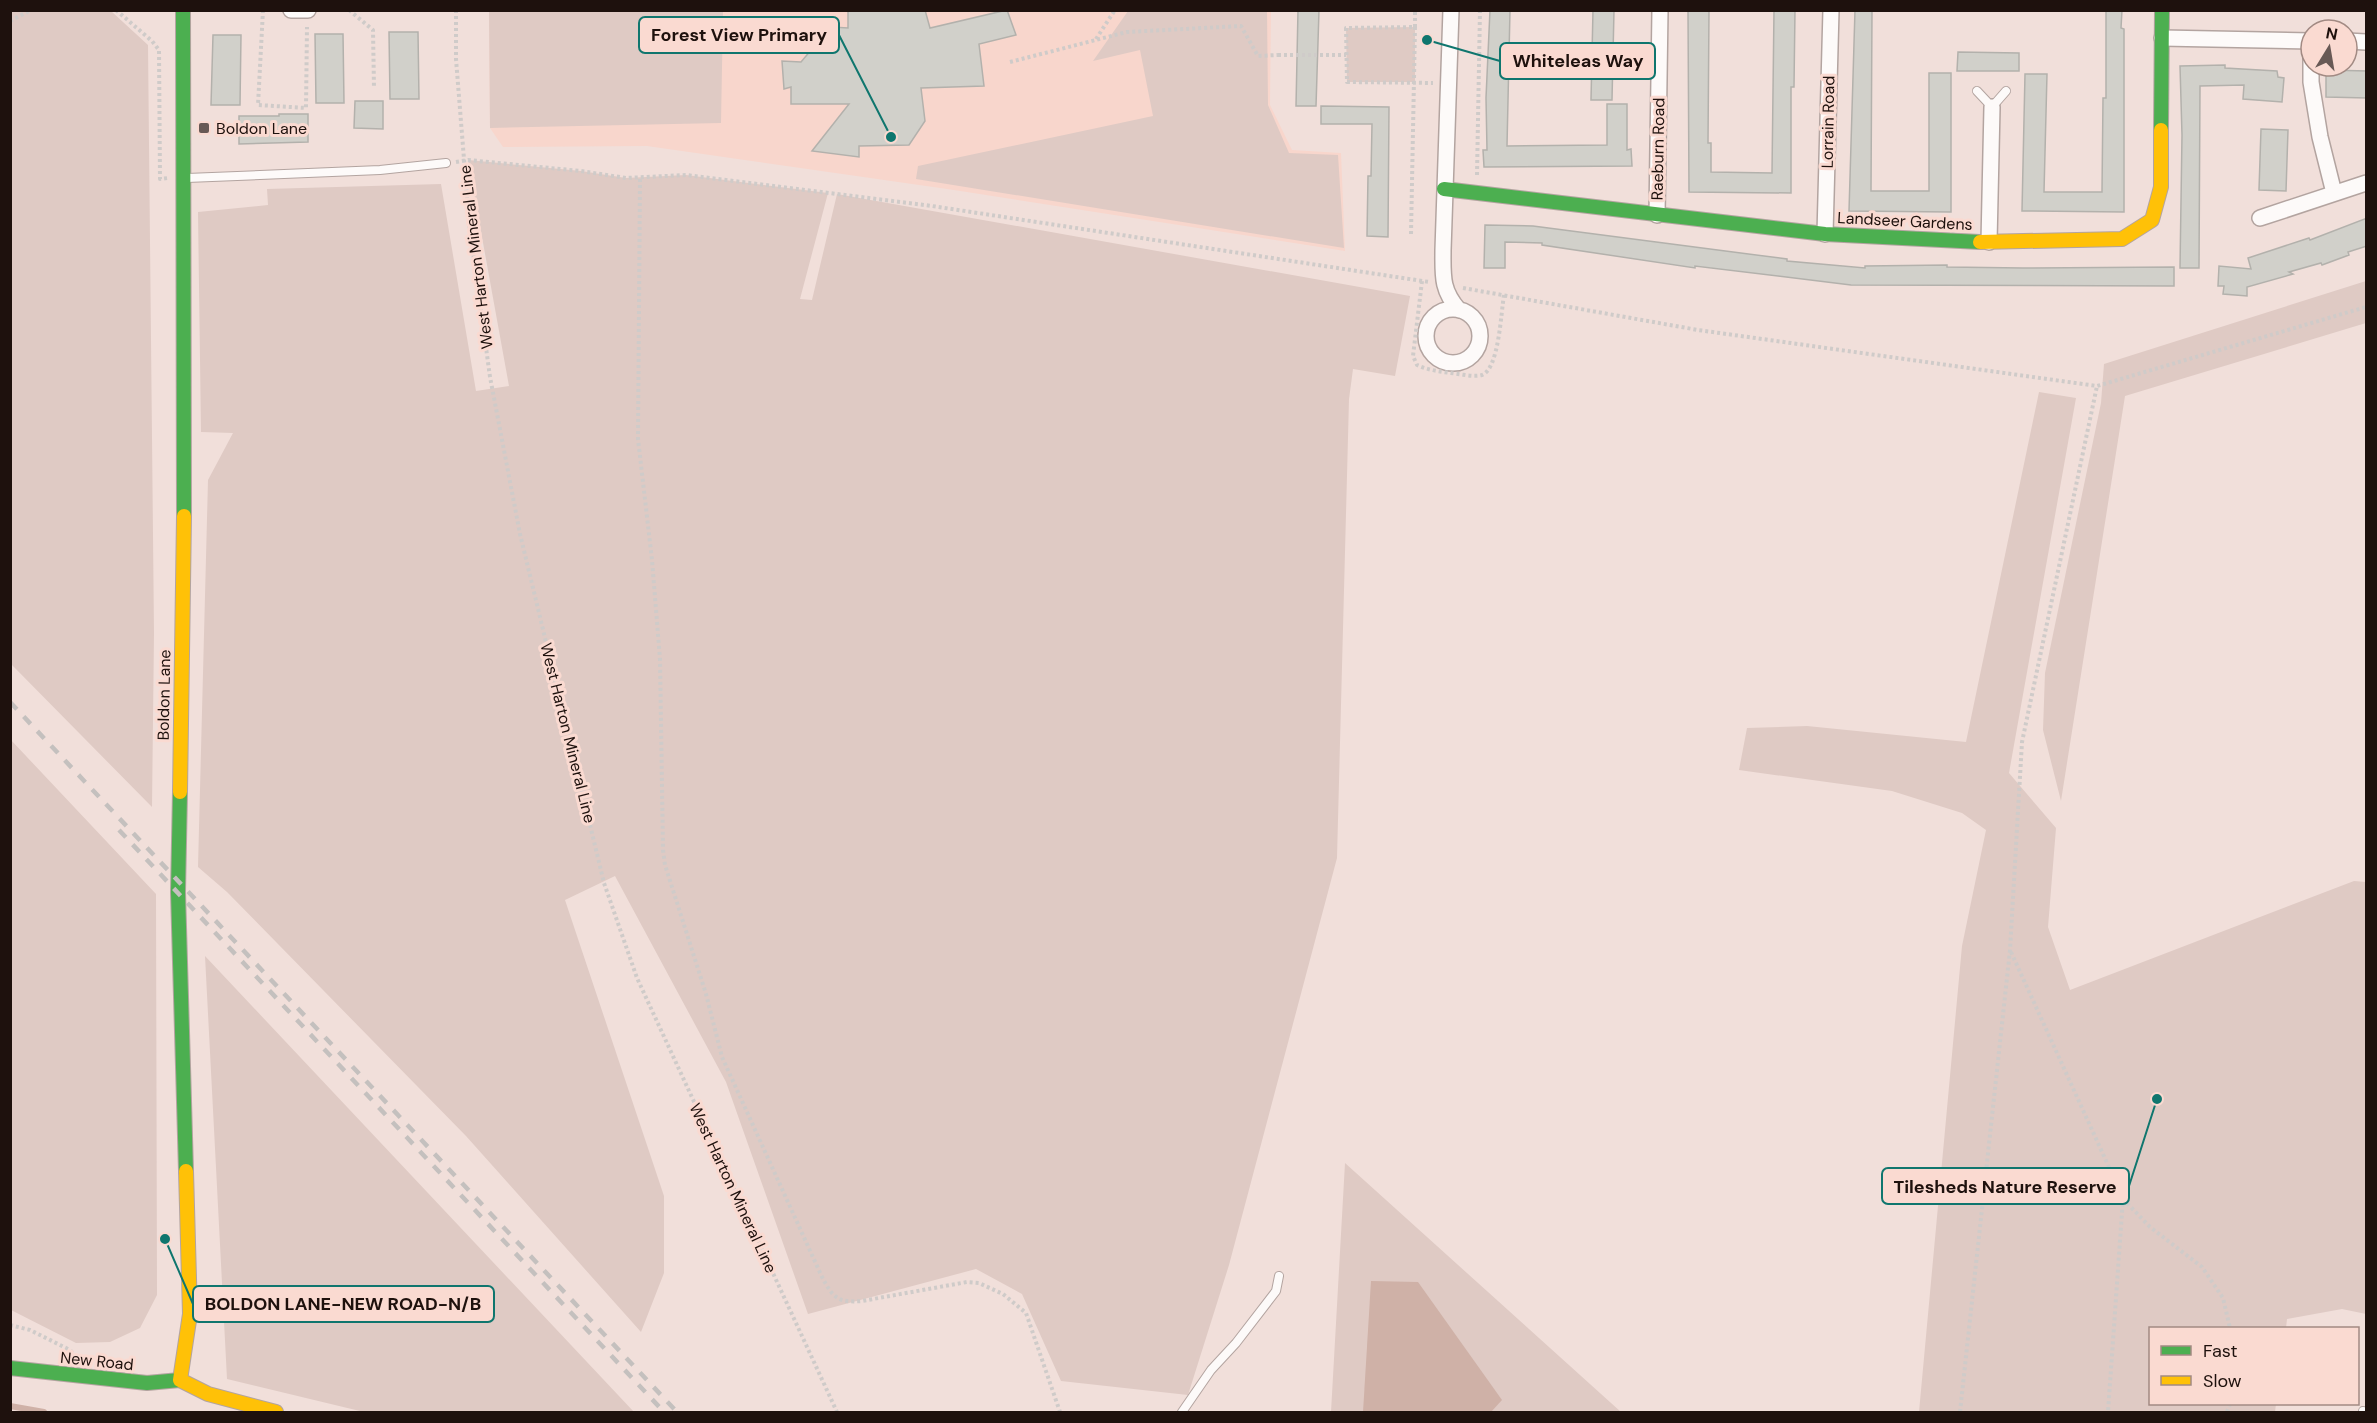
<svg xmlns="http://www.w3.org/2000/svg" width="2377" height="1423" viewBox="0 0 2377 1423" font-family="'DM Sans',sans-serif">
	<rect width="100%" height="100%" fill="#f1dfda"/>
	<!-- built -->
	<path fill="#f8d6cc" d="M489,11H1271L1270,105L1292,150L1341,153L1345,251L954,190L647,146L503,147L490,128Z"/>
	<!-- green -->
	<path fill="#dfcac4" d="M11,10L111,11L148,45L154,633L152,807L11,664Z
		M489,11H723L721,123L490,128Z
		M1128,11H1267L1268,105L1289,153L1338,155L1344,248L916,179L918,166L1153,116L1140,50L1093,61Z
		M1415,27V82H1347L1346,28Z
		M468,160L581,171L626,178L686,175L828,193L800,299L812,300L837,194L1410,296L1395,376L1353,369L1349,399L1337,858L1229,1265L1188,1395L1061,1381L1022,1294L976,1269L808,1314L726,1082L615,876L565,900L664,1196V1273L641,1332L466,1136L227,892L198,867L208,480L233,433L201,432L198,212L268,205L267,189L441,184L476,391L509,386Z
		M2366,281V323L2125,396L2061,801L2043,730L2045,673L2101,403L2104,364Z
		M2039,392L2076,398L2009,773L2056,828L2048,927L2070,990L2354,881L2366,882V1314L2342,1309L2287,1319L2286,1328H2150V1404H2276L2275,1412H1919L1962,946L1986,830L1962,813L1892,791L1739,770L1747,728L1807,726L1966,742Z
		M10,739L156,894L157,1295L140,1328L110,1342L76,1343L11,1310Z
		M205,956L634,1412H364L227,1379Z
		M1345,1163L1621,1412H1331Z"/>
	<!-- water -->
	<path fill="#cfb1a7" d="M1371,1281L1418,1282L1502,1400L1491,1412H1363Z"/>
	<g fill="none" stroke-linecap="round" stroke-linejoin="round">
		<!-- stream -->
		<path stroke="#cfb1a7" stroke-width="6" d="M10,1406L44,1412"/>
	</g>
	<!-- building -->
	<path fill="#d1d0ca" stroke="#b3b1ac" stroke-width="1.5" d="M848,10H925L930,28L1007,10L1016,35L979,44L984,86L921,88L925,121L909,145L859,146V157L812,151L849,104H791V87L784,89L782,61L801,62L817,43H831L832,27L848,28Z
		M1298,10H1319L1316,106H1296Z
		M1490,10H1510L1507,146L1607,145V104H1627V150L1631,149L1632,166L1484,167L1483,150H1487L1486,98Z
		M1593,10H1614L1612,100H1591Z
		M1688,10H1709L1708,143H1711V172L1772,173L1774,10H1795L1794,87H1791V193L1689,192Z
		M1855,10H1872L1871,191H1929V73H1951V212L1849,211Z
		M2106,10H2122L2121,28L2124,29V212L2022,211L2025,74H2047L2044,192H2102L2103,98H2106Z
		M389,32H418L419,99H390Z
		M315,34H343L344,103H316Z
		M213,35H241L240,105H211Z
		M1958,52L2019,53V71H1957Z
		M2225,65V68L2277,71L2278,77L2284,78L2282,102L2243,99L2244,85L2200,86L2199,268H2180L2182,135L2180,66Z
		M2326,70L2367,71V98L2326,97Z
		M355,101H383V129L354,128Z
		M1321,106L1389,107L1388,237L1367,236L1368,176H1371L1372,124H1321Z
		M279,114H308V142L239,144V116H279Z
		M2261,129L2288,130L2286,191L2259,190Z
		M2367,218V246L2348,252L2349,255L2322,265L2321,263L2289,272L2293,274L2247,287V296L2223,294L2224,286H2218L2219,266L2251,269L2248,258L2309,238L2310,240Z
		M1485,225L1533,226L1787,259V261L1865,268V266L1947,265V267L2023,268L2174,267V286L1851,285L1695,266V268L1542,245V243L1505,242V268H1484Z"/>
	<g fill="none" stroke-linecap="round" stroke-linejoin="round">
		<defs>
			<path id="lane" d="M1977,91L1992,107L2006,91
				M187,178L380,170L446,163
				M1182,1412L1211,1370L1236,1343L1276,1291L1279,1276
				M2363,1412V1411"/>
			<path id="street" d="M291,10H308
				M1451,10L1443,250C1443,275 1441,290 1459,310
				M2162,38L2311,41
				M2311,41V82L2320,137L2334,193
				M2347,41L2366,42
				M1657,215L1660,10
				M2260,218L2366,183
				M1825,234L1831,10
				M1989,242L1992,107
				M1426 336a27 27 0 1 1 54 0a27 27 0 1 1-54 0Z"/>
			<path id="fast" d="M183,10L184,516
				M2161,130L2162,10
				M1444,189L1825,234L1980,242
				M180,792L178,892L186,1171
				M10,1368L147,1383L180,1380"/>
			<path id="slow" d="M1980,242L2122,239L2152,220L2161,187V130
				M180,792L184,516
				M180,1380L190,1314L186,1171
				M180,1380L208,1394L276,1412"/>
		</defs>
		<!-- lane casing -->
		<use href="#lane" stroke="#b3a4a0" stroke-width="10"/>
		<!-- street casing -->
		<use href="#street" stroke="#b3a4a0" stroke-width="18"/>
		<!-- fast casing -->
		<use href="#fast" stroke="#b3a4a0" stroke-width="16"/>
		<!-- slow casing -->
		<use href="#slow" stroke="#b3a4a0" stroke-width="16"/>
		<!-- path -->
		<path stroke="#cfcbc9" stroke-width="4" stroke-dasharray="3 3" stroke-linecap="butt" d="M116,10L152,41L159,50L160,179L168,178
			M263,10L258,105L306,108L307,27
			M349,10L373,30L374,88
			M456,10V59L469,222L490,377L520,534L604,883L637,978L837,1412
			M10,21L31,10
			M1415,27V10
			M1096,39L1115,10
			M1278,55H1346
			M1010,62L1127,32L1241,26L1258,56L1278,55
			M456,162L468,160L581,171L626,178L686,175L932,206L1429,282
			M1477,175L1480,10
			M640,179L638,439L652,560L660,659L663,850L665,865L706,994L722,1057L822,1277C833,1298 838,1303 862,1301L967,1282L979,1283L1003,1294L1026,1313L1060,1412
			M1411,234L1415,27L1346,28L1347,82L1433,83
			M1422,281L1413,356L1417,365C1430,371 1444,372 1458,374C1466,375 1474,377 1482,375C1499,369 1501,312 1504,295
			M1463,288L1698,330L2097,386L2366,307
			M2011,952L2123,1198L2108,1412
			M2123,1199L2150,1227L2202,1267L2223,1298L2230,1328
			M10,1325L30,1330L70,1350L74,1355
			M1960,1412L2010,950L2022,742L2097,386
			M2227,1412L2230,1404"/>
		<!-- lane -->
		<use href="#lane" stroke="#fdfaf9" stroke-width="8"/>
		<!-- street -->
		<use href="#street" stroke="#fdfaf9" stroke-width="15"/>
		<!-- fast -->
		<use href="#fast" stroke="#4caf50" stroke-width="14"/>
		<!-- slow -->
		<use href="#slow" stroke="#ffc107" stroke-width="14"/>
		<!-- rail -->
		<path stroke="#c4c0be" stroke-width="4.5" stroke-dasharray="10 10" stroke-linecap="butt" d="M10,702L677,1412
			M119,830L664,1412"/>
	</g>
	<!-- markers -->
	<rect fill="#685955" stroke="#fadad1" stroke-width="2" x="198" y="122" width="12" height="12" rx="3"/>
	<g text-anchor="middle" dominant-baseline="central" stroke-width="6" stroke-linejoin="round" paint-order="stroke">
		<!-- street labels -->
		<g font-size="16" fill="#1e110d" stroke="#fadad1">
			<text transform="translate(1828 122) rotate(-89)">Lorrain Road</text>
			<text transform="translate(1658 149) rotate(-89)">Raeburn Road</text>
			<text transform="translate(1905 221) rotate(3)">Landseer Gardens</text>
			<text transform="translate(476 257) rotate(-97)">West Harton Mineral Line</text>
			<text transform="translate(164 695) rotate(-89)">Boldon Lane</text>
			<text transform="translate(568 733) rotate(76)">West Harton Mineral Line</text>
			<text transform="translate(733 1188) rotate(65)">West Harton Mineral Line</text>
			<text transform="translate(97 1361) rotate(6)">New Road</text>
		</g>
		<!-- poi labels -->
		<g font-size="16" fill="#1e110d" stroke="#fadad1" text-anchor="start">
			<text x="216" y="128">Boldon Lane</text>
		</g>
	</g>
	<!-- callouts -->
	<path fill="none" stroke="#0f766e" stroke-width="2" d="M891 137L839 35M1427 40L1500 61M2157 1099L2129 1186M165 1239L193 1304"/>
	<g fill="#0f766e" stroke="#fadad1" stroke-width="2">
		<circle cx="891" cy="137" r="6"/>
		<circle cx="1427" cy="40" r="6"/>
		<circle cx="2157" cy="1099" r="6"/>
		<circle cx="165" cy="1239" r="6"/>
	</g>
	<g fill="#fadad1" stroke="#0f766e" stroke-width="2">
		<rect x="639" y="17" width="200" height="36" rx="6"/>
		<rect x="1500" y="43" width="155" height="36" rx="6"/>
		<rect x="1882" y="1168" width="247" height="36" rx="6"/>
		<rect x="193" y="1286" width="301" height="36" rx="6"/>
	</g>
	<g font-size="18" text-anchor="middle" font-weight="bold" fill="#1e110d">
		<text x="739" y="41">Forest View Primary</text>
		<text x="1578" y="67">Whiteleas Way</text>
		<text x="2005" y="1193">Tilesheds Nature Reserve</text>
		<text x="343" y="1310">BOLDON LANE-NEW ROAD-N/B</text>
	</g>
	<!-- border -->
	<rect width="2377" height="1423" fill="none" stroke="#1e110d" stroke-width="24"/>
	<!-- legend -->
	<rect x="2149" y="1327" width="210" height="78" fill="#fadad1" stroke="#a28a83" stroke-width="1.5"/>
	<rect x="2161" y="1346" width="30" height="9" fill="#4caf50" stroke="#a28a83" stroke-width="1.5"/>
	<text x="2203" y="1357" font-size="18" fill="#1e110d">Fast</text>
	<rect x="2161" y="1376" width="30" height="9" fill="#ffc107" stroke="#a28a83" stroke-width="1.5"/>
	<text x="2203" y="1387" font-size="18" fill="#1e110d">Slow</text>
	<!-- north arrow -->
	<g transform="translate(2329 48) rotate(11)"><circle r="28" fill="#fadad1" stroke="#a28a83" stroke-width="1.5"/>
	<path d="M0-4.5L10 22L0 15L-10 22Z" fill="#685955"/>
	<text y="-9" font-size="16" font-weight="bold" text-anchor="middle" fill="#1e110d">N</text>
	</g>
</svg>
